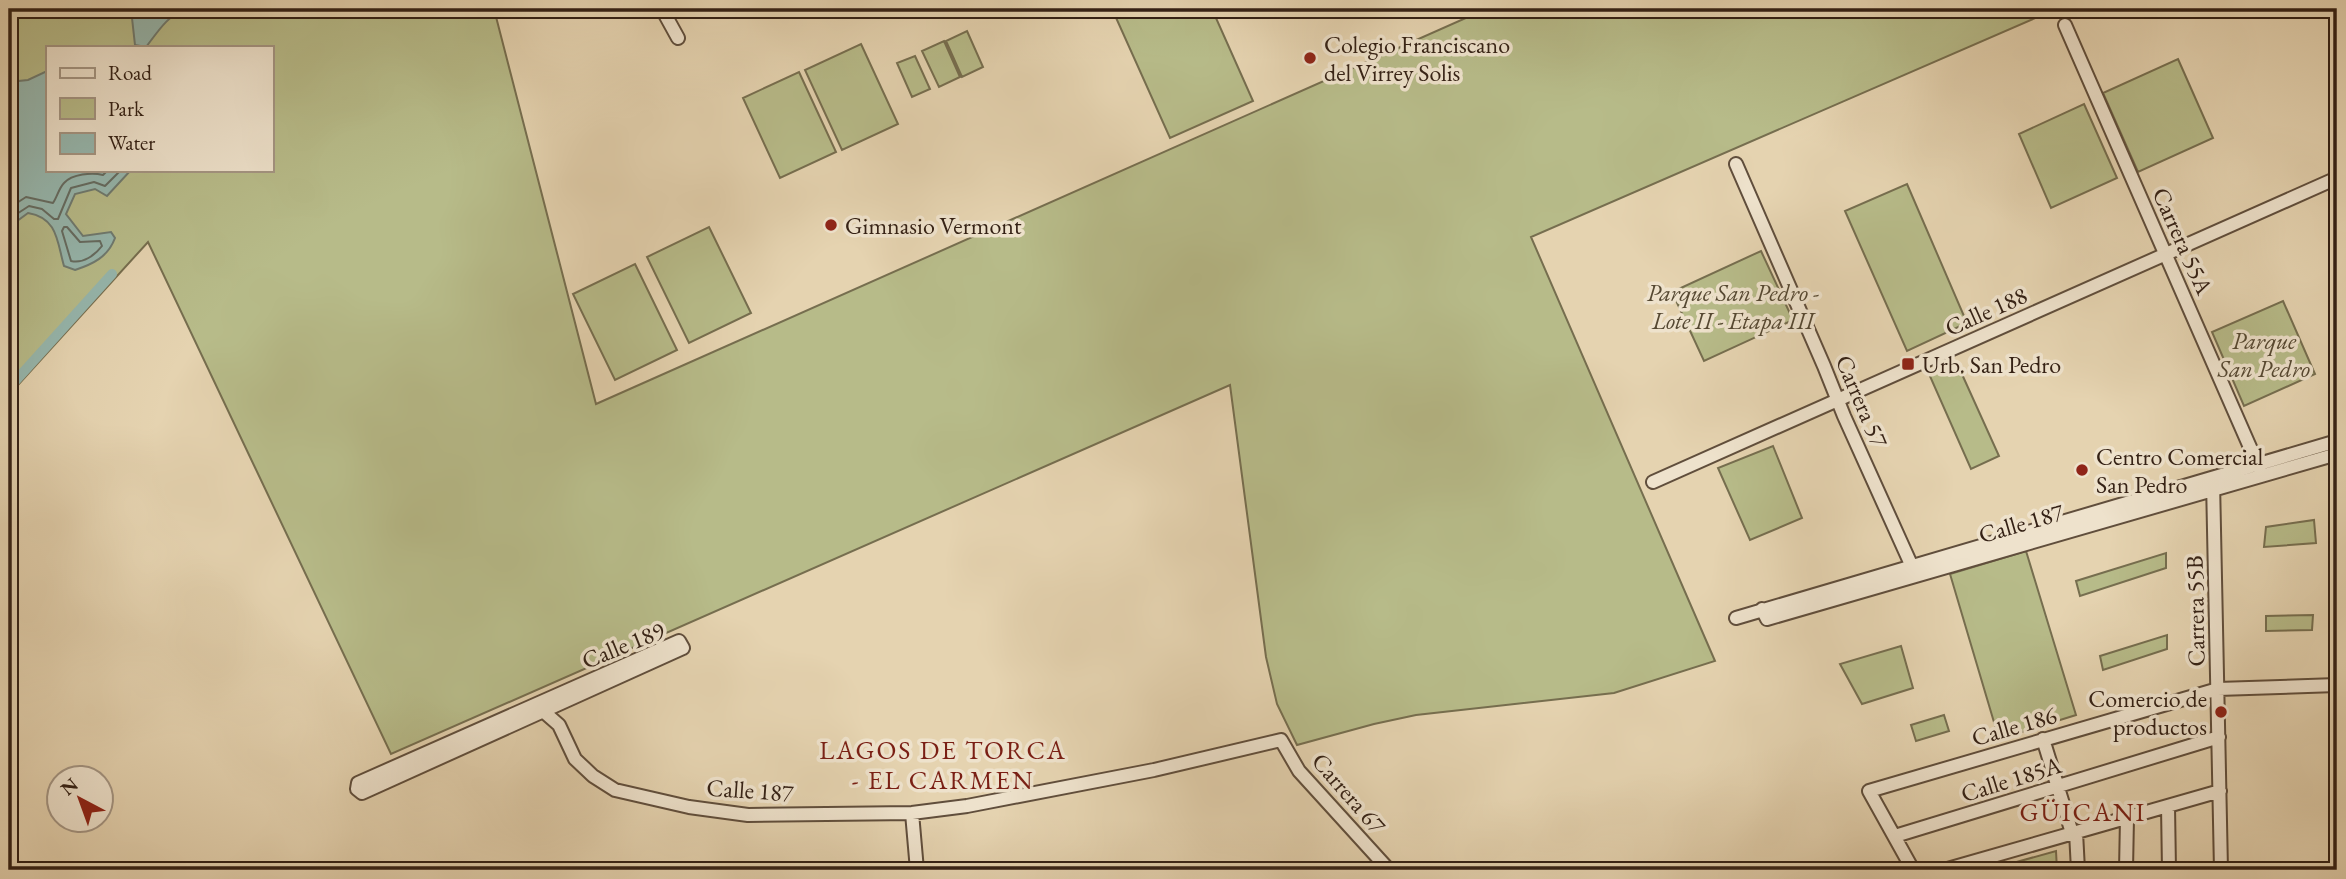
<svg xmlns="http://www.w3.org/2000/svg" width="2346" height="879" viewBox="0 0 2346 879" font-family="'EB Garamond',serif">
	<rect width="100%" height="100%" fill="#e5d3b0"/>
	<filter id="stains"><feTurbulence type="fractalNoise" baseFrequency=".00286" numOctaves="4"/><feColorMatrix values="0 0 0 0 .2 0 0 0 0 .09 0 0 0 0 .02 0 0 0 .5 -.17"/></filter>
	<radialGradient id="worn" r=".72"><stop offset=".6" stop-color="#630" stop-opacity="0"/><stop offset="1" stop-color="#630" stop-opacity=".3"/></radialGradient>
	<!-- green -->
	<path fill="#b7bb89" stroke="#766e4f" stroke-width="2" fill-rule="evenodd" d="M9,9H494L596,404L1486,9H2056L1531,237L1715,661L1614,693L1416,715L1374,724L1297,745L1277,704L1266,657L1230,385L391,754L148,242L9,395ZM47,47H271V170H47Z
		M1118,9H1212L1253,101L1170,138L1113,11Z
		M967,31L983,67L962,77L946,41Z
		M944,41L960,77L939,87L922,51Z
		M861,44L898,124L842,150L805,70Z
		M915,56L930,89L912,97L897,63Z
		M2178,59L2213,138L2138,172L2103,93Z
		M799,72L836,152L780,178L743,98Z
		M2084,104L2117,178L2051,208L2019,134Z
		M1907,184L1967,323L1907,351L1845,211Z
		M709,227L751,313L689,343L647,257Z
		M1761,251L1793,320L1704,361L1672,292Z
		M635,264L677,350L615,380L573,294Z
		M2283,301L2315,374L2244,406L2212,332Z
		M1956,361L1999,456L1971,469L1929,374Z
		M1773,446L1802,518L1750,540L1718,468Z
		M2314,520L2316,543L2264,547L2266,527Z
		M2026,551L2076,715L1999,739L1950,574Z
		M2166,553V568L2080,596L2076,581Z
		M2313,615L2312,630L2266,631V616Z
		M2167,635V649L2103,670L2100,656Z
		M1901,646L1913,688L1862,704L1840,664Z
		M1944,715L1949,731L1916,741L1911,725Z
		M2056,851L2057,870H1988Z"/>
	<!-- water -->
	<path fill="#96b7ae" stroke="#6f7b71" stroke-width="2" d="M131,9H185C167,16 157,33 146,47L135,45Z
		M47,71V170H131L107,196L95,189L75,194L66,214L83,236L111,232L115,238C108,257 93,264 75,270L64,266C57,242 58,218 28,213L9,227V82L28,80Z"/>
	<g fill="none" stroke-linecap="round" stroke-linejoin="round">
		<!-- shore -->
		<path stroke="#656c62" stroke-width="2" d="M9,208L26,197L53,203C57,197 59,188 64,183C72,174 92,172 103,175L108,170
			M9,219L29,206L42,209L54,219H58L71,188L94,182L105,186L121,170
			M64,227H67L80,242L100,241L102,246C95,255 83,264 71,261L62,231Z"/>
		<!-- canal -->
		<path stroke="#96b7ae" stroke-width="10" d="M9,388L112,274"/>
		<defs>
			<path id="minor" d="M662,9L678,38
				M2065,25L2260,470
				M1736,164L1824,366L1844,416L1914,571
				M2213,481L2221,870
				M1653,482L2337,178
				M1762,609L1767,619L2337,454
				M1736,618L2337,441
				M679,641L683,648L362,793L357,789L358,783Z
				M543,711L559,725L575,759L593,776L615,790L689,807L748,815L912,813L967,806L1154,770L1281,740L1299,771L1389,870
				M2043,739L2072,833
				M2168,806L2169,870
				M912,813L917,870
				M2076,832L2078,870
				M1895,836L2219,737
				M1913,870L1869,791L2218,689L2337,685
				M1944,870L2220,791
				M2126,870L2127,818"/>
		</defs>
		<!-- minor casing -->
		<use href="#minor" stroke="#604e3c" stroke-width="16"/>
		<!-- minor -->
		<use href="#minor" stroke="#eee2cc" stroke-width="12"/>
	</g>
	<!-- markers -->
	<g fill="#8f2418" stroke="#eee2cc" stroke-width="2.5">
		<circle cx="1310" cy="58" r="7"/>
		<circle cx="831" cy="225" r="7"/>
		<rect x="1901" y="357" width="14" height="14" rx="3.5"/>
		<circle cx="2082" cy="470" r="7"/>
		<circle cx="2221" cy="712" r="7"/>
	</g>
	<g text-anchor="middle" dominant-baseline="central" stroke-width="7" stroke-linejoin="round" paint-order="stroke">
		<!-- poi labels -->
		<g font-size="24" fill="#342115" stroke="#eee2cc" text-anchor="start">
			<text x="1324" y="44">Colegio Franciscano<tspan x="1324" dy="28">del Virrey Solis</tspan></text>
			<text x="845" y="225">Gimnasio Vermont</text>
			<text x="1922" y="364">Urb. San Pedro</text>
			<text x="2096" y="456">Centro Comercial<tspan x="2096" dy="28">San Pedro</tspan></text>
			<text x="2207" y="698" text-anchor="end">Comercio de<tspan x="2207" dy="28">productos</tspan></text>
		</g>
		<!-- street labels -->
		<g font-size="24" fill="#342115" stroke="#eee2cc">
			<text transform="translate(2183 241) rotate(66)">Carrera 55A</text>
			<text transform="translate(1986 311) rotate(-24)">Calle 188</text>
			<text transform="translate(1862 401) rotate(67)">Carrera 57</text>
			<text transform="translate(2021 523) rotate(-16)">Calle 187</text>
			<text transform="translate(2195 611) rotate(-91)">Carrera 55B</text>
			<text transform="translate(623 645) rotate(-22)">Calle 189</text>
			<text transform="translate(2014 726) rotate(-16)">Calle 186</text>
			<text transform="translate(2011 779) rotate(-17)">Calle 185A</text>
			<text transform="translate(750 790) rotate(4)">Calle 187</text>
			<text transform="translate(1349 793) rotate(49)">Carrera 67</text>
		</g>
		<!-- park labels -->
		<g font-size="24" font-style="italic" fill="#554832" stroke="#eee2cc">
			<text x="1733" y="292">Parque San Pedro -<tspan x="1733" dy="28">Lote II - Etapa III</tspan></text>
			<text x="2264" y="340">Parque<tspan x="2264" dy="28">San Pedro</tspan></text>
		</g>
		<!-- neighbourhood labels -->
		<g font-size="26" letter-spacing="2" fill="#7a1f14" stroke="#eee2cc">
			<text x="943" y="750">LAGOS DE TORCA<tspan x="943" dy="30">- EL CARMEN</tspan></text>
			<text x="2083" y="812">GÜICANI</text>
		</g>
	</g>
	<!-- margin -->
	<rect width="2346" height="879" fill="none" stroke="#e5d3b0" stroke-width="35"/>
	<rect x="10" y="10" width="2325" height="858" fill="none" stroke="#342115" stroke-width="3.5"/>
	<rect x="18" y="18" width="2311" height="844" fill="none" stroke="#342115" stroke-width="2"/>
	<!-- legend -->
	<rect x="46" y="46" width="228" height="126" fill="#eee2cc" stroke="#a49583" stroke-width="2"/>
	<rect x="60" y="68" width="35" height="10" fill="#eee2cc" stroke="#a49583" stroke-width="2"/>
	<text x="108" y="80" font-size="21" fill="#342115">Road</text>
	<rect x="60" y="98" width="35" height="21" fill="#b7bb89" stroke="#a49583" stroke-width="2"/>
	<text x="108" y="116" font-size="21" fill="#342115">Park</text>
	<rect x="60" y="133" width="35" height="21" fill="#96b7ae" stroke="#a49583" stroke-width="2"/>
	<text x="108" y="150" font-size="21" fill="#342115">Water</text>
	<!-- north arrow -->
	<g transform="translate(80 799) rotate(319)"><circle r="33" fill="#eee2cc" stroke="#a49583" stroke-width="2"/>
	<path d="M0-5L12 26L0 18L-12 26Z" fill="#8f2418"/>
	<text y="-10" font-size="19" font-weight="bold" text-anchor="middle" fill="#342115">N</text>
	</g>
	<rect width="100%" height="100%" filter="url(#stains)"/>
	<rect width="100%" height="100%" fill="url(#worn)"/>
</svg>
